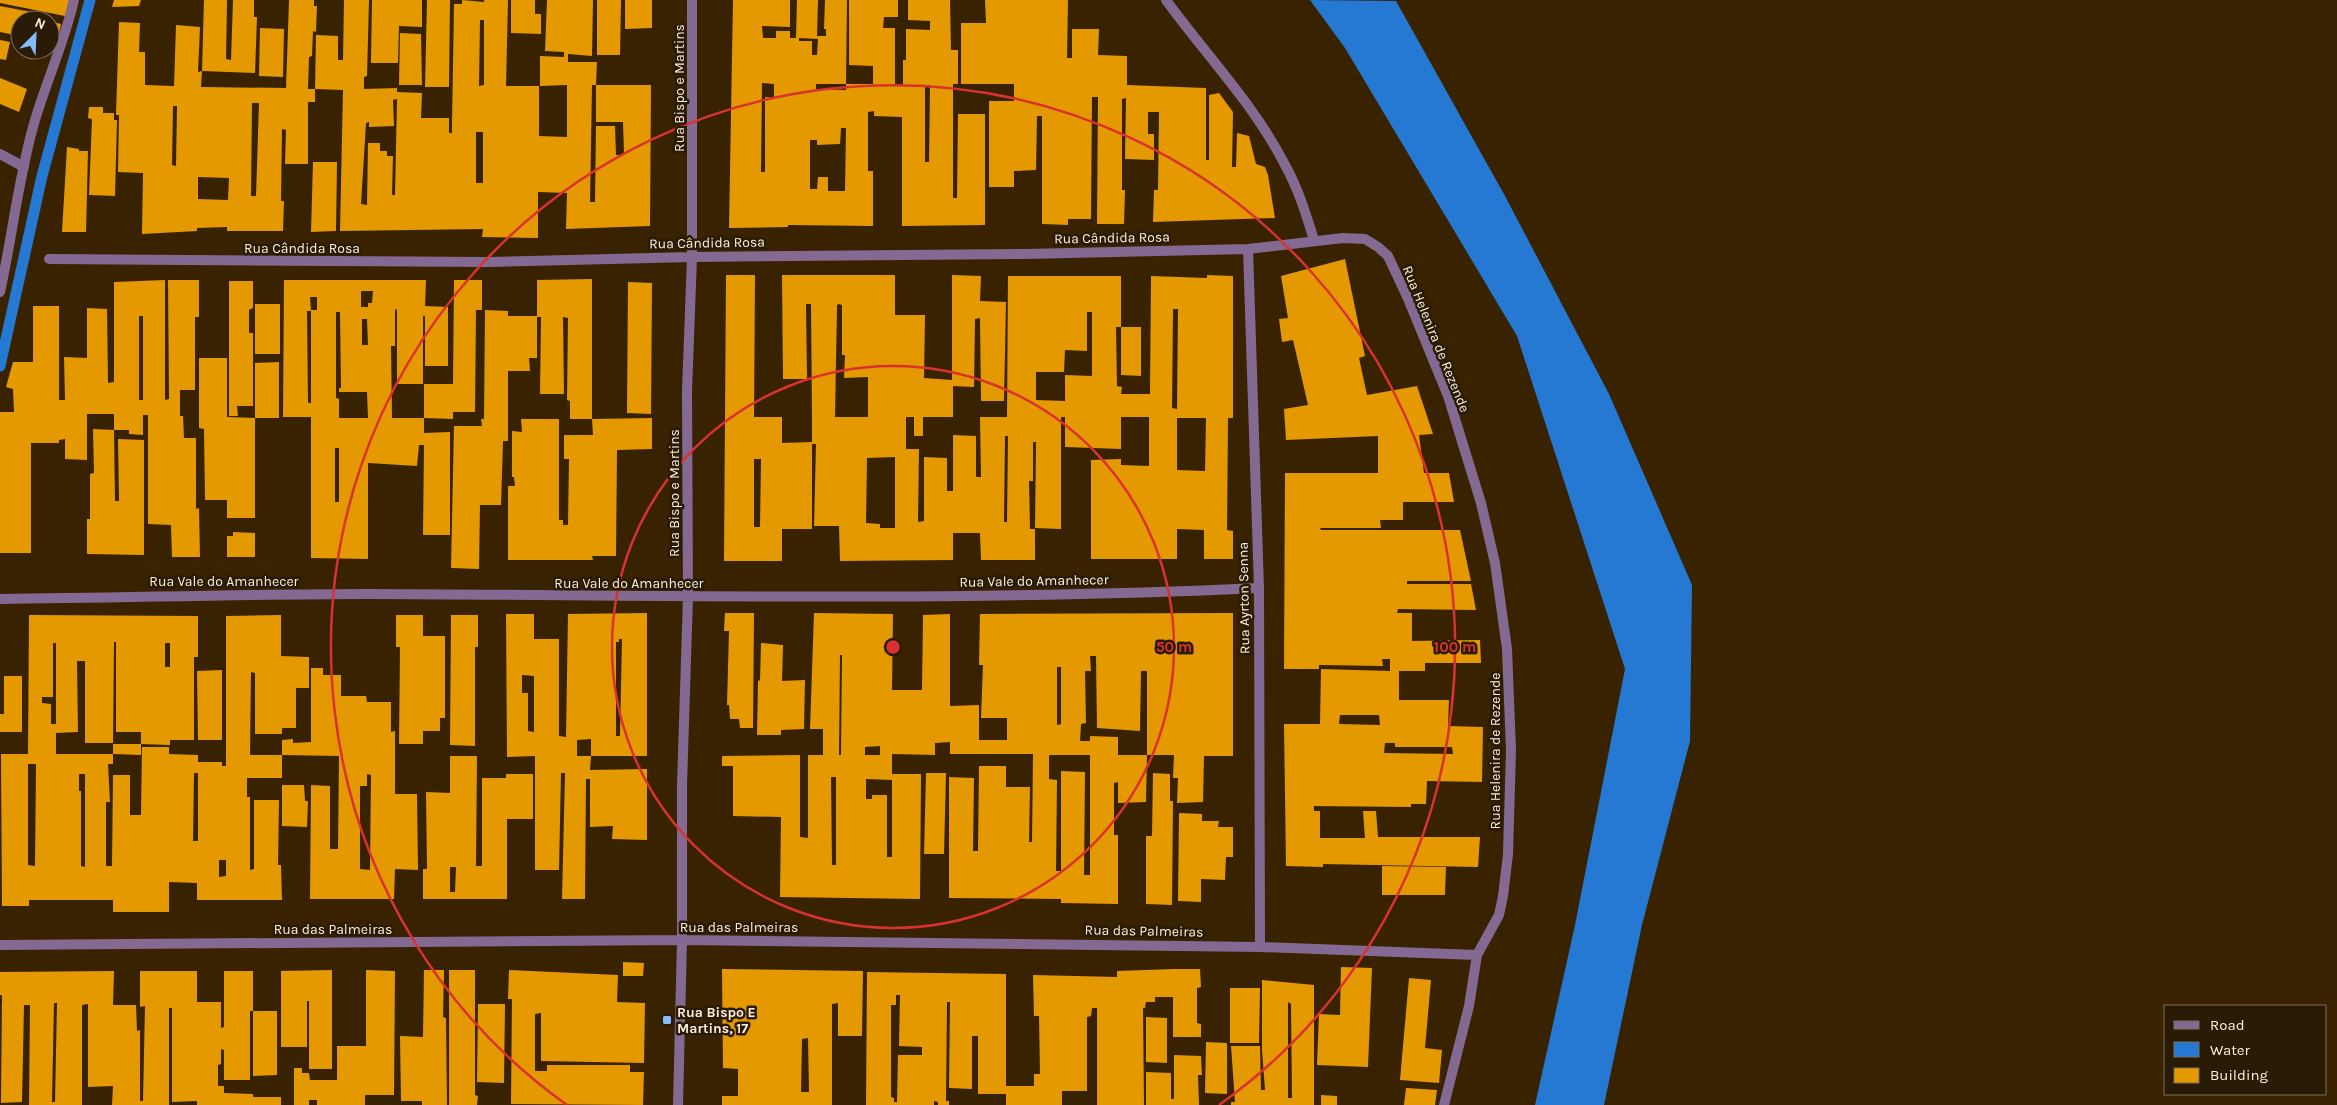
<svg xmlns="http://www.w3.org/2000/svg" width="2337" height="1105" viewBox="0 0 2337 1105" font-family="Karla,sans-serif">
	<rect width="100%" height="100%" fill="#392200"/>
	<!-- water -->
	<path fill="#2579d2" d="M1310,0L1396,1L1505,196L1609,394L1692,585L1690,741L1642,925L1604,1105H1535L1575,925L1625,669L1517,336L1345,48Z"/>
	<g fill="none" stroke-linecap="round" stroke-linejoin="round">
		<!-- stream -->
		<path stroke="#2579d2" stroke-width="11" d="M0,366L42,176L90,0"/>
	</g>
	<!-- building -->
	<path fill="#e59900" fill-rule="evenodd" d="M0,0H69L65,16L0,3Z
		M114,0H141L139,6L112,7Z
		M204,0H227L226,59L231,60L233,0H254V17H257L255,73L202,71Z
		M289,0H314V6H317L316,32L313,31L312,56L309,57L308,89H315V102H308V164H285L286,130L282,129L281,201H284L283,231H227V227L197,228V231L142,234L143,173L118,172L119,115H116L119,22L140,23L139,52H145V85L174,86L176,25L200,27L198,72L202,71L201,87L286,88ZM252,103H259L256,196H251ZM173,106H177L176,166L172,165ZM198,177L229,178L228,200L198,199Z
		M344,0H369L367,76L364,77V89L397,88V92L422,93L421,118H449V133H452V124L454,4H462V0L484,2V0H508L506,86H539V136L567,137V85L540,86V56L564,57V52L545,51L547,0H593L592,56L568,54V62H597L596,85H592L590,202H595L596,126H615L616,155H623L624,153L623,122H596V85H651L650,226L566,229L567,193L538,192V238L482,237L483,229L340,231L343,90L315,89L316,35L338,36V60H343ZM480,20H484V85L479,86ZM397,99L395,195H392L393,156H387V151H380V143H368L367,205L361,204L366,123L369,122V127L394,126L393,100ZM476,132H483V183H476Z
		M372,0H422V27L399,26L398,63H371Z
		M427,0H450L449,87H425Z
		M511,0H535V14H541V34L511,33Z
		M597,0H621L620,55H597Z
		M625,0H652V28L625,29Z
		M733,0H790V27L762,26L763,38H776V31H790V38H796L797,0H818L817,36H826V29H824L825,0H847L846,84H873V66L849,65V0H898V17H884L883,28H895V85H903V60H906V29L930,30V21L908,20V0H950L951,50H958V84H953V198H957L958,114H985V225L902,226V117L874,116V111L868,112V171H873V226L788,225V227L729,228ZM799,38L818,39L817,55H812V41H799ZM762,83L774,84V98L765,97V172H761ZM816,84H846V90L816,89ZM925,85H930L929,162H925ZM841,128H846L845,191H828V177H818L817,189H810V140H817V145L840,144Z
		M985,0H1068L1067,58H1072V29H1099L1098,55L1127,56V85L1206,88V160H1209V95L1219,93L1233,112L1232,167H1236L1237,133L1249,136L1256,164L1265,167L1268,175L1275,218L1153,222L1154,190H1158L1159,112H1148V134H1154V160L1125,159L1126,98L1122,99V190H1125L1124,224H1097L1098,97H1092L1091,219H1068V225L1042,224V116H1037L1036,170L1014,171V187H989V101H1014V84H961V23H986Z
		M0,6L47,15V20H20V36L0,32Z
		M50,21L61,24L57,43L50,42Z
		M260,28L284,29L283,77L259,76Z
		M400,33L421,34L422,85H399Z
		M0,40L10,42L6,60L0,59Z
		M0,78L27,89L19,112L0,104Z
		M89,107H103V113H114V120H117L115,196L89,195L92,119L88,118Z
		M67,147L79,149V151H88L86,232H62Z
		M313,162H337L336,231L311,232Z
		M1345,259L1365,356L1359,358L1367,395L1417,386L1433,434L1419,435L1424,473H1449L1454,502H1403V520H1380L1381,528H1320L1321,530H1460L1471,581H1407V584H1471L1476,610L1398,609L1397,613H1412V641L1480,640L1481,663H1425V671H1399V700H1449L1448,726L1483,727L1482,782L1427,781L1426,804H1411V807L1314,806V811H1320V838H1365L1363,811H1376L1378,837H1480L1478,867L1323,864V867L1286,866L1284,724H1320L1321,669L1390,671V659H1382L1383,666L1319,665V669H1284L1285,473H1378V436L1286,440L1284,409L1308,405L1293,340L1282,342L1279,319L1288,318L1281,276ZM1340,715H1379L1380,725L1339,724ZM1385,743H1395V747H1452L1453,754L1384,753Z
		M726,275H755L754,417H782V443L812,442V417L811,304H806L807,379H783L782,275H895V315H925L924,378L952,380V275L981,276L980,301L1006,302L1004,401H981L980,318L975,319L974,387L953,386V417H923V436H914V417H906V449H919L918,522L924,521V457L947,458V491H953V435L976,436V477H981L980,417H1007L1008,276H1121V327H1116L1117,386L1122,387L1121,394H1150L1151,276L1207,278V275L1233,276V418H1228L1227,530L1233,531V559H1204V530L1177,529V559H1091V460L1121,459V465L1149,466V417H1121V449L1065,447V417H1061V529L1035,528L1036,442H1033V481H1029L1030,529H1035V560H981L980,533H953V560L840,561L839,526H814L816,444H812V529H782V561H724ZM839,304L842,305V355H845L844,378L868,377V417H835L837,305ZM1173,309H1178L1177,409L1172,408ZM1087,312H1092V376L1065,375V401L1036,400V372H1064L1065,350L1087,351ZM1177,418H1206L1205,471L1177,470ZM1005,436H1008L1007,522H1004ZM895,457V528H880V524L866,523L867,458ZM754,459H761L760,527H754Z
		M592,279V419H570V401L567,400L568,318L563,317L564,394H540L541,317H537V280Z
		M165,280V400L169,399L168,280H199V317H195V390H180V416H183L184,438H196V509L199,508L200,557H172L171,525L148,524V415H143V435L129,434V430H114V414H87V460L65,459V439L59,440V443H31V553H0V412H14L13,389L6,387L13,362H33V306H59V400H65L64,357L87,358V308L107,309L108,383L114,382V282ZM139,316H143V400H139Z
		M284,280H426L425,306L448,307V366H425V316H423V384H397V309L395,310V346H391L392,418H424V433L450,432V535H423L424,445H419L417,466L368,463V559L311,558V417H283ZM361,291H373L372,303H368V307H361ZM310,297H317V310H311V403H308L307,311H311ZM336,312H340L341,388H339V392H367L368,418H339V399L336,398ZM362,319H367L368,345H362ZM335,448H339V502H335Z
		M454,280H482V310H476L475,412H453V419L424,418V384H453Z
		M229,281H253V308L249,310V333H253V406H237L238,416H229Z
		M628,282L652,283L651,414L627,413Z
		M255,304H280V354H255Z
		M485,310L508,311V316H537V358H529L530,371H508V441H503L501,505H480L479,569L451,568L454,426H482L481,419H484Z
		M1121,327H1141V376L1121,375Z
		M199,358H227V417L255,418V363L279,362V418H255V518H227V500H205L204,429L199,428Z
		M652,418V449L617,450L616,556H592L593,560H508V486H515L514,477H512V431L522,432L521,419H559V520H563V525H568L569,459H564V435H593L592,419Z
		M93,429L114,430L115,501H119L118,439L144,440V555L87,554V519H90V474L94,473Z
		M233,532L255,533V557H227V536H233Z
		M647,613V756H591V739L577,740V756H591L590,770L647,769V840L612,839L613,826L590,827V779H586L585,899H562L565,773H561L559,870H535V756L507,757L506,614H534V639H559V736L566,737L568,614ZM619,639H622L620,736H616V642H619ZM522,675L534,676V732L528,731V693H522Z
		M725,613H754L753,728H740L739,719H730L729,705H727L729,631H724Z
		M814,613L893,614L892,690H922L923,615L950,614V706L979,705V740H1007V718H981L983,665H979L980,614L1233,613V756H1204L1203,802L1177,803L1178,778H1173L1174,755H1147L1146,802L1118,803V782L1114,783V835H1118V904L1061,903V899L949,898V777L974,778L973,851H978L979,766H1006V787H1030L1029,842H1032L1033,754H950V742L935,743V755L892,754V774H921L920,899L780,897L781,817L733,816V766H722V756L800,755V837L808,838V755H823V729H810ZM840,655H842L841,755H839ZM1090,656H1096L1097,728L1140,731L1141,671H1147V755H1118V737L1090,736V741H1080L1081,724L1086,723L1085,671H1091ZM1057,667H1061V724L1057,725ZM880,746V755H865V747ZM1049,755H1090V875H1084L1085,772L1061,771V871H1056L1057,780L1049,779ZM831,777H836V865H832ZM866,779L892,780V857H887V795H872V799H866Z
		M29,615L198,616V657H194V740H170V745L141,744V755L113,754V744H141V732H116V642H114L113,743H85V661H77L78,732L56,733V754H113V764H108L110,802H106V866H112L113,775H130V815H141L142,747H169V754L198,755V762H222V766H226V616L281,615V656L309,657V688H296V728H282V734H255V673L251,672L250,755H282V740L293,739V743L311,742V668H323V675H341V696H366L367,702H391V732L395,731V794H417L418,870L395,869L394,899H310L311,785L330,786V849H338L339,756L282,755V778H247V797H250V870L254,869V800H279L278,865H281L282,900H197V883L169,882V912H113V900H29V906H2L1,754H28ZM53,643H56V724H51V704L42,703V697H53ZM165,643H170V667H165ZM28,764H36L35,866L28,865ZM194,773H198V841H193ZM79,774H85V867L81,866V791H79ZM367,774L371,775L370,870L360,869V786H367ZM219,860H226V876L219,877Z
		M396,615H423V636H445V718H440V731H423V744H399L400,647H396Z
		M451,615H478V647H475V746L450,745Z
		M761,643L783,645L782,681L805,680L804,729L781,730V735H757L758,680L760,681Z
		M222,670V740H198L197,671Z
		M4,676H22V732H0V714H4Z
		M450,756H477L476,866H482V778H506V774H533V819H507V899H423V869H427L426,792L450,793ZM450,867H456L455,892H450Z
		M926,773H946L944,854H924Z
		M1153,773L1170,774V801H1173L1172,905L1146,904V836H1152Z
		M282,785H304L305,801H308L307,827L282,826Z
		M1179,813L1202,814V821H1219L1218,827H1233V857H1226L1225,880L1201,879V902L1178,901Z
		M1382,866L1446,867L1445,895H1382Z
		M623,962L644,963L643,976H623Z
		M1341,967L1372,968L1368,1067L1317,1065L1319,1014L1340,1015Z
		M722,969L863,971L862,1036H838V1003L832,1004V1105H722V1096H738V1069L723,1068ZM808,1038L809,1092H801L802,1039Z
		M1174,969H1200L1201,987L1197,988V1023L1201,1024V1037H1173V997H1155V1002H1146L1145,1008H1143L1144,1105H1097V1008H1092L1091,1016L1087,1017V1091H1062V1105H1006V1094H978V1036H972V1089L949,1088L950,1002H947L946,1101H949V1105H938V1102L934,1101V1105H866L867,972L1006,974V1086H1034V1074H1040L1039,1016H1034L1033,975L1117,977V971ZM896,995H900L899,1046L922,1047V1055H898L897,1102H894V1098L891,1097V1005H896Z
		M332,970V1069H309V1001H307V1047H281V971Z
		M366,970L395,971L394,1095H365V1105H317V1100H309V1105H294V1068H302V1073H309L310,1080H337V1046H366Z
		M424,970H444L443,1017L446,1018L447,1105H422V1101H401L400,1036L423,1037Z
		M449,970H475V1095L478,1096L477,1105H449Z
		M509,970L618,975L617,1002L645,1003L644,1063L541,1061V1013L535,1014V1071H547V1065H630V1072H644L643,1105L511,1104L512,999H508Z
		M114,971L113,1005H136L137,1031L140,1030V1101H143L145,1006L140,1007V971H197V1002H221V1028L224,1027V971H253V1011H250V1080H224V1050L221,1049V1064L218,1065V1086H224V1093L253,1094V1097H281V1105H197V1101L172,1102V1008H169V1105H112L113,1086L88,1087V1004L82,1005V1105H29L30,1005H24L22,1102L1,1103L2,995H0V972ZM54,1003H57L55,1102H52Z
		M1409,978L1431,980L1425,1048L1442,1050L1439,1083L1400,1080Z
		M1262,980L1314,985V1105H1231V1102H1235L1231,1046H1260L1261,1090H1265L1262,1050ZM1288,1002L1291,1004L1292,1098H1288Z
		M1230,988H1260L1259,1043H1230Z
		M478,1004H505L504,1083L477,1082Z
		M253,1011H277V1075L253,1076Z
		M1146,1017L1167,1018V1063L1146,1062Z
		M1206,1042L1227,1043V1094L1205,1093Z
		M1174,1055L1201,1056L1202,1075H1198L1199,1105H1146V1072L1171,1073V1099H1174Z
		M1406,1088L1437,1090L1435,1105H1404Z
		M1321,1095L1337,1096V1105H1321Z"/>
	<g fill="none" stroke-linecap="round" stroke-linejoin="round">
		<!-- lane -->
		<path stroke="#846993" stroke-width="10" d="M0,154L24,167"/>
		<!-- street -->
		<path stroke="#846993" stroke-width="10" d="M1166,0C1206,55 1254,104 1285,165C1298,188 1306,214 1314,240
			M1248,249L1259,588L1260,947
			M49,259L489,262L692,257L1025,254L1248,249L1343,238L1365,239L1378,247L1388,256L1409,301L1448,396L1481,503L1495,563L1507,649L1511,750L1508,854L1503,896L1499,915L1477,955L1469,1006L1444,1105
			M0,292C12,238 18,181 33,127C45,84 64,44 74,0
			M0,599C122,598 244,594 367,594C664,595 962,602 1259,588
			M0,945L682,940L1260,947L1477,955
			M678,1105L682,940V785L688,597L687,391L692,257V0"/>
	</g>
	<!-- distance rings -->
	<g fill="none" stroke="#d83231" stroke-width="2.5">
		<circle cx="893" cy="647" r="281"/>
		<path d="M567 1105A562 562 0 1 1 1219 1105"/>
	</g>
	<!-- markers -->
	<rect fill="#86bbfb" stroke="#291b06" stroke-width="2" x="662" y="1015" width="10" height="10" rx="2.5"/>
	<g text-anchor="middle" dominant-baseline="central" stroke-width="5" stroke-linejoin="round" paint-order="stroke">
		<!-- street labels -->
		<g font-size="14" fill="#fdeddb" stroke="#291b06">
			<text transform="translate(679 88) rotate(-90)">Rua Bispo e Martins</text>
			<text transform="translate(1112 238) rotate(-1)">Rua Cândida Rosa</text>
			<text transform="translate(707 243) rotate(-1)">Rua Cândida Rosa</text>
			<text x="302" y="248">Rua Cândida Rosa</text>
			<text transform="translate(1436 339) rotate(68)">Rua Helenira de Rezende</text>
			<text transform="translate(674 493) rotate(-90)">Rua Bispo e Martins</text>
			<text x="224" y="581">Rua Vale do Amanhecer</text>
			<text transform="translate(1034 581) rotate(-1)">Rua Vale do Amanhecer</text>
			<text x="629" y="583">Rua Vale do Amanhecer</text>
			<text transform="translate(1244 598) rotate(-91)">Rua Ayrton Senna</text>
			<text transform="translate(1495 751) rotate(-90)">Rua Helenira de Rezende</text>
			<text x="739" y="927">Rua das Palmeiras</text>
			<text x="333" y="929">Rua das Palmeiras</text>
			<text transform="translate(1144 931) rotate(1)">Rua das Palmeiras</text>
		</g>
		<!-- poi labels -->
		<g font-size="14" font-weight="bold" fill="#fdeddb" stroke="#291b06" text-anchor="start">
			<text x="677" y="1012">Rua Bispo E<tspan x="677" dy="16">Martins, 17</tspan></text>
		</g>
	</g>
	<circle cx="893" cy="647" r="8" fill="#d83231" stroke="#291b06" stroke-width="2.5"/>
	<g font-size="15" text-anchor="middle" font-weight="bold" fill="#d83231" stroke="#291b06" stroke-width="5" stroke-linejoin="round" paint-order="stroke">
		<text x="1174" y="652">50 m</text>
		<text x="1455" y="652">100 m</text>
	</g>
	<!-- legend -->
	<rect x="2164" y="1005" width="162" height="90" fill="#291b06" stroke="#7e6f5b"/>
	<rect x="2174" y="1021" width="25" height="8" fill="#846993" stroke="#7e6f5b"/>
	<text x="2210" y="1030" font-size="15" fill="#fdeddb">Road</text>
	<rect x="2174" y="1042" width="25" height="15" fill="#2579d2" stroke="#7e6f5b"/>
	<text x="2210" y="1055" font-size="15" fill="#fdeddb">Water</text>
	<rect x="2174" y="1068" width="25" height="15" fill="#e59900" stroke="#7e6f5b"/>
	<text x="2210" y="1080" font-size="15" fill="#fdeddb">Building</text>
	<!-- north arrow -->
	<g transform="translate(35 35) rotate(24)"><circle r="24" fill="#291b06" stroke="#7e6f5b"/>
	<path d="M0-4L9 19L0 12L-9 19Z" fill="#86bbfb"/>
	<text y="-8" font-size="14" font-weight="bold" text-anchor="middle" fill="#fdeddb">N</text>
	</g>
</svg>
